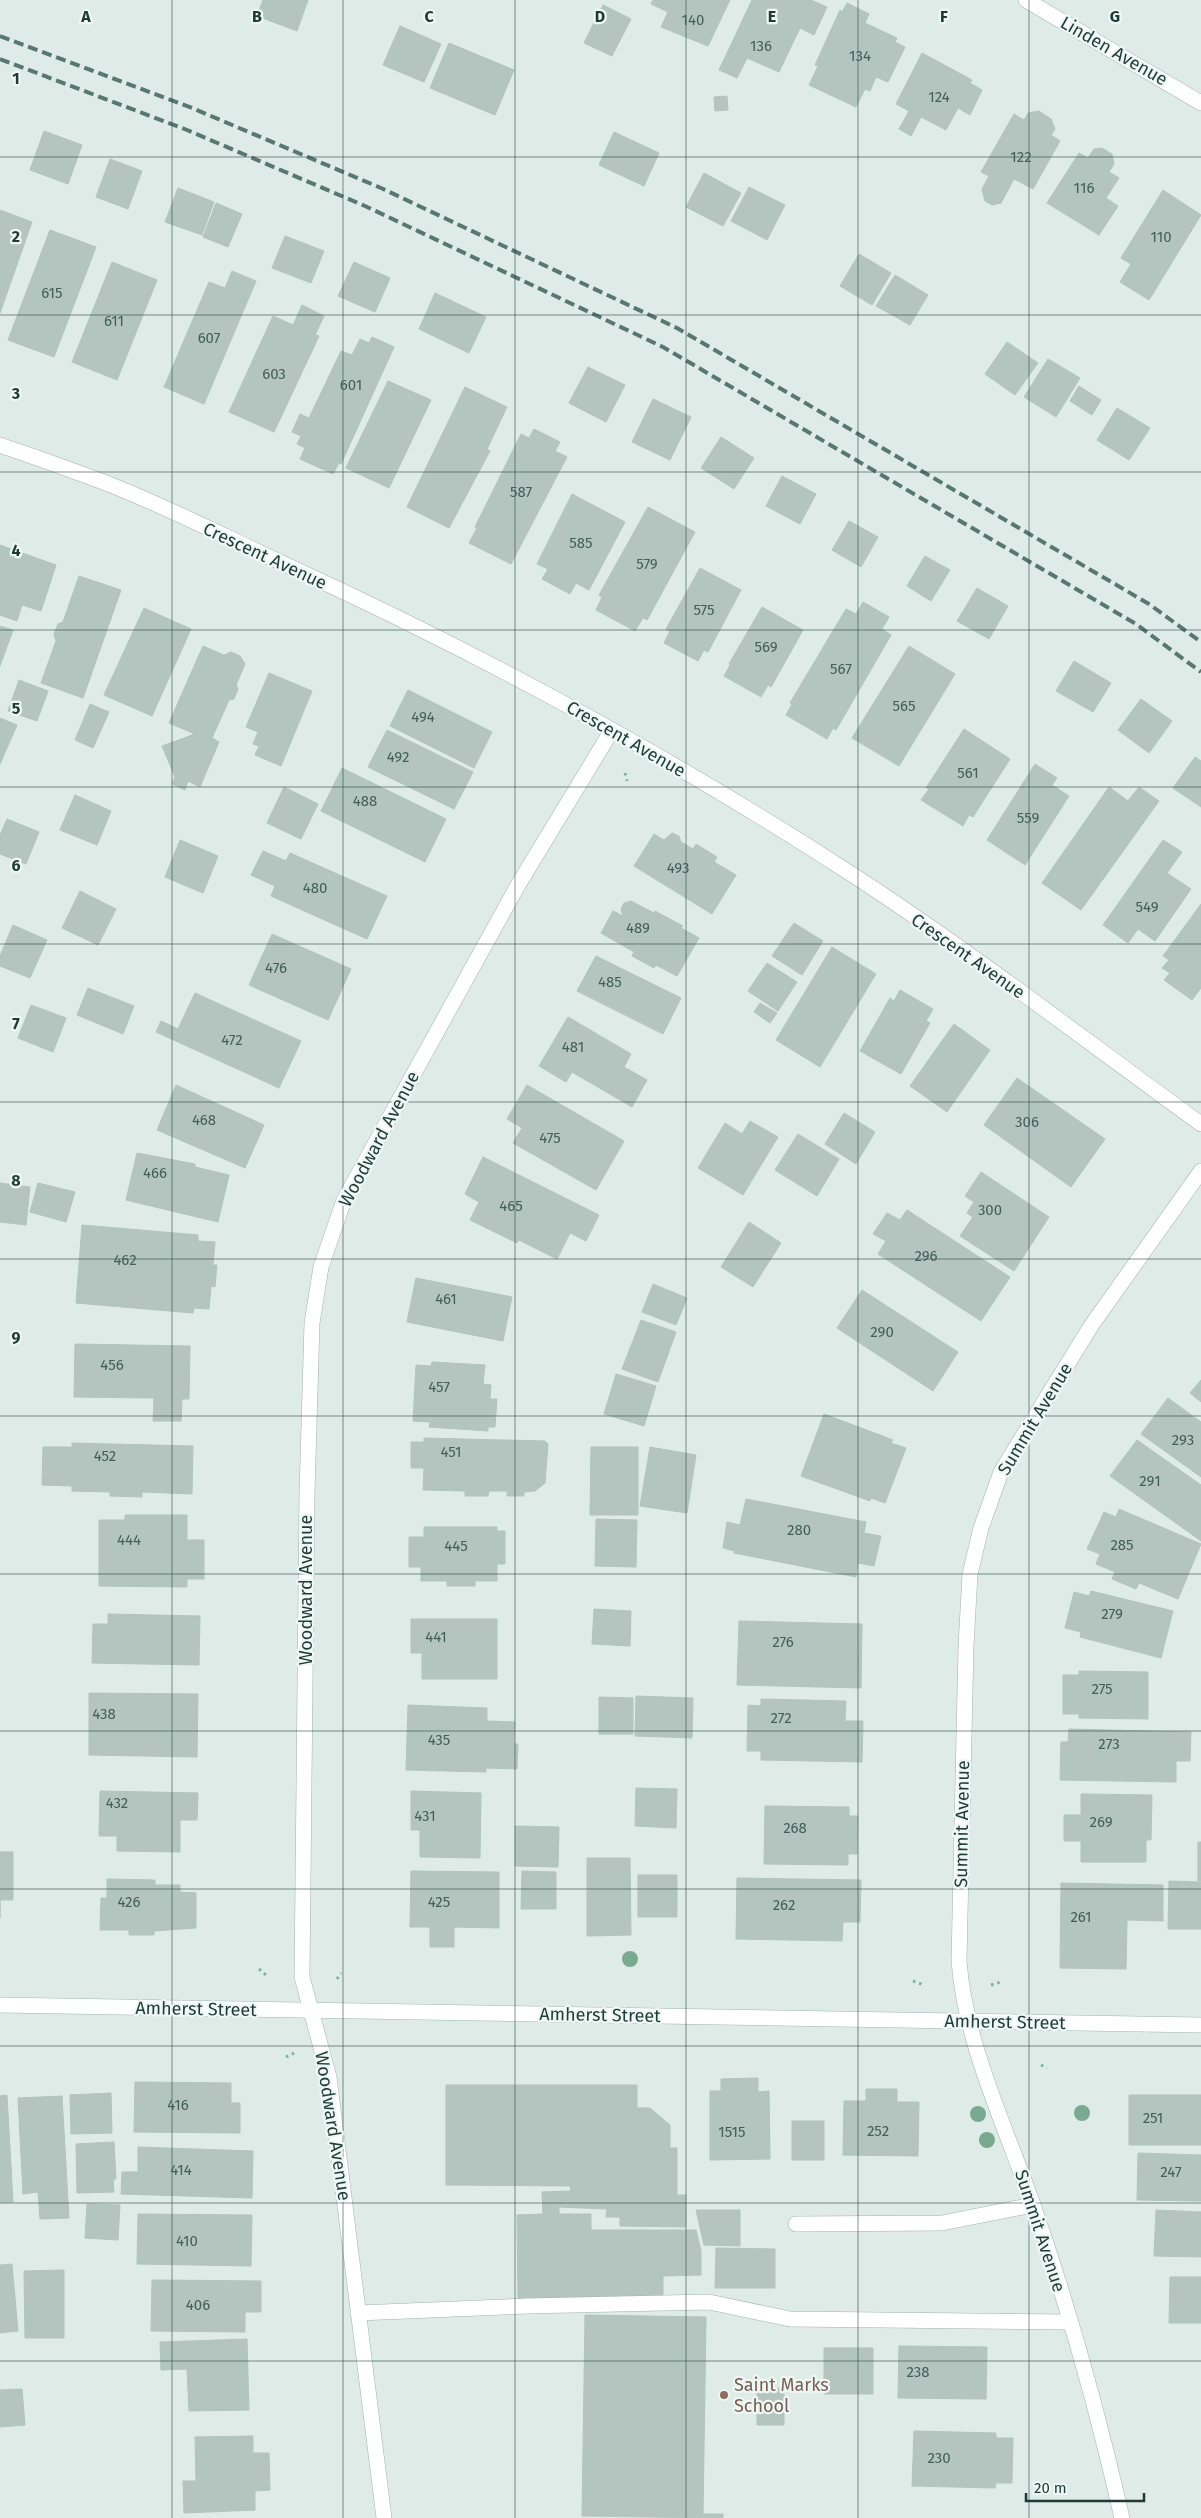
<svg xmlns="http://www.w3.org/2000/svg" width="1201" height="2518" viewBox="0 0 1201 2518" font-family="'Fira Sans',sans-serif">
	<rect width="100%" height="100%" fill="#deebe6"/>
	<!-- building -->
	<path fill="#b4c5bf" stroke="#b1c4be" d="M263,0H308L297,31L257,16Z
		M653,0H730L708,46L661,27L668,12L651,4Z
		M752,0H811L827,7L814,35L800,28L779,72L747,58L737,78L719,70Z
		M847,3L869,14L865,23L897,38L895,42L905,47L888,82L876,77L870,91L865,89L856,107L809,85L818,66L815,65L840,10L842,12Z
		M603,5L631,19L612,56L584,43Z
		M400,26L441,44L424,82L383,65Z
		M449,43L514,70L495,115L430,88Z
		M922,53L972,80L970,83L982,90L970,115L958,108L946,130L921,117L911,136L899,129L909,111L896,104Z
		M727,96L728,110L715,111L714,97Z
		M1039,111L1051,119L1055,129L1051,135L1060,141L1033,189L1014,179L1001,203L992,205L985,201L982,189L989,176L981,172L1014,114L1024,120L1028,113Z
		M44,131L82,145L68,184L30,170Z
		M614,132L659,153L644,186L599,165Z
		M1102,148L1112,154L1114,164L1109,172L1119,178L1106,198L1118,206L1099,235L1047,203L1079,153L1088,158L1094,149Z
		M110,159L142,171L128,209L96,197Z
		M704,173L741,193L723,226L686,207Z
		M749,187L785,205L767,240L731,221Z
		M178,188L214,202L202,235L165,222Z
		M1163,190L1201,215L1149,300L1120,282L1131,264L1121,258Z
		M216,203L242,214L228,247L203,237Z
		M0,210L32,222L0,313Z
		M50,230L96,247L54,357L8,340Z
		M285,236L324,251L311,283L272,268Z
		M859,254L891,273L872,305L840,286Z
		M112,262L157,280L117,380L72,362Z
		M354,262L390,278L375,312L338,296Z
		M232,271L256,281L204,404L164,387L209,282L225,288Z
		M895,275L928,295L910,325L876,306Z
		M435,293L486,317L469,353L419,329Z
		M302,305L324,316L315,335L319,336L274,432L229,412L273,316L293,325Z
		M372,337L394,347L341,464L339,463L333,474L300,459L305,448L297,444L301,436L292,432L300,414L309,418L341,351L352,355L360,339L369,343Z
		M1007,342L1038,363L1015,395L985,374Z
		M1048,359L1080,378L1056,417L1024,397Z
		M588,367L625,385L606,422L569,403Z
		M388,381L431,400L389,488L346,468Z
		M1079,386L1101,400L1092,415L1070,401Z
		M465,387L507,407L487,449L490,451L449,528L407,507Z
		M653,399L691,417L670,460L632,442Z
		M1117,408L1150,428L1129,460L1097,440Z
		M534,429L560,442L555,451L567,457L511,564L469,543L477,528L475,527L521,434L529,438Z
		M721,437L754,458L734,489L701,468Z
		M782,476L816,494L800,524L766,506Z
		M572,494L625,522L589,590L576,583L570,594L542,579L548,569L537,564Z
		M648,507L695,532L647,620L643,618L635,631L596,610L602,597L599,595Z
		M849,521L878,537L861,567L832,550Z
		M0,545L56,565L41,611L22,605L17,621L0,615Z
		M925,556L950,570L931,601L907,586Z
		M700,568L741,590L708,652L704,650L698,661L664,643L670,631L666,629Z
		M79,576L121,590L83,698L41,683L56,641L54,634L58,624L63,622Z
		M977,588L1008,606L989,639L957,621Z
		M863,602L889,617L882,629L891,635L836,730L833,728L827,739L786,715L792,704L790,703L846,609L856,614Z
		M762,607L803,630L771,687L768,685L761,697L724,676L730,665L729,664Z
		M144,608L191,629L152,716L104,695Z
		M0,626L13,630L0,666Z
		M203,646L224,655L231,652L240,656L245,664L236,685L238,689L234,699L229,700L212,738L219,742L200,787L188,781L185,790L172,784L175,777L162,746L195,734L169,723Z
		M909,646L955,674L899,766L852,738Z
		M1074,661L1111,683L1093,712L1056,691Z
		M269,673L312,691L281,766L255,755L259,746L253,744L258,732L246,727Z
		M19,680L48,691L37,721L8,711Z
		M408,690L492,732L474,768L390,726Z
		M1141,699L1172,721L1149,753L1118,730Z
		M90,704L109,712L93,748L75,740Z
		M0,718L17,725L0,764Z
		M964,729L1010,759L973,817L969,815L963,826L921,800L929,789L926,788Z
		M387,730L473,772L454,809L368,767Z
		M1195,757L1201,761V807L1173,788Z
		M1035,764L1057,778L1052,785L1069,796L1025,865L987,840Z
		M342,768L446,819L425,862L321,811Z
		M284,787L318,804L301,839L267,823Z
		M1109,787L1128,801L1139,787L1159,801L1081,910L1042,883Z
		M75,795L111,811L97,845L60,830Z
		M7,819L39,832L26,864L0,854V835Z
		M672,833L679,836L681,842L693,849L696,844L717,857L714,862L736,875L712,914L634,866L654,834L664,840Z
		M180,840L218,856L203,893L165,877Z
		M1163,840L1182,852L1167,873L1191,889L1155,941L1138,929L1128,943L1103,925Z
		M263,851L286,861L290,853L387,896L367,939L271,896L275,886L251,875Z
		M80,891L116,909L98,945L62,928Z
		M631,901L654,913L655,911L683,926L681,928L699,938L677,976L656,965L654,968L632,956L634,952L601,933L613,911L623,916L621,909L624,903Z
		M1201,904V988L1192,1000L1164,980L1170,973L1162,968L1169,960L1163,956Z
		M794,923L823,941L802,975L772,956Z
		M13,925L47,940L30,978L0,966V956Z
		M272,934L351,969L328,1020L249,985Z
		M832,947L876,974L820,1067L776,1040Z
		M596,956L681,998L663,1034L577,991Z
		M767,963L797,982L778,1011L748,991Z
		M88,988L134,1006L123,1034L77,1015Z
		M900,990L933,1009L926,1021L930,1023L901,1074L860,1051L890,998L894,1001Z
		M195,993L301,1041L279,1088L156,1032L161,1021L178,1029Z
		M760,1003L777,1013L770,1023L754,1012Z
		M31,1005L66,1018L53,1052L18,1038Z
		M568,1017L631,1054L624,1067L647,1080L632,1107L572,1072L566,1082L539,1066Z
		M954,1024L990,1050L947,1112L910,1086Z
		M1017,1078L1105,1139L1071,1187L984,1125Z
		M176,1085L264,1125L245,1168L157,1130Z
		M527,1085L624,1141L596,1190L513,1143L522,1128L507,1119Z
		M844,1113L875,1132L856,1164L825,1144Z
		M750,1121L778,1137L743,1195L698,1168L725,1123L742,1134Z
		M798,1134L839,1159L817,1196L775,1170Z
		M137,1153L195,1164V1167L229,1175L218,1222L126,1200Z
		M483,1157L599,1215L586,1241L570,1233L557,1259L519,1240L517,1243L470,1220L479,1202L465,1194Z
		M981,1172L1049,1217L1014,1271L960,1236L973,1217L967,1213L974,1202L965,1196Z
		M0,1183L30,1187L26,1225L0,1222Z
		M38,1183L75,1192L66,1222L30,1212Z
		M907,1210L1010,1277L981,1321L878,1254L886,1241L873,1234L887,1213L900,1220Z
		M749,1222L781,1243L753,1287L721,1267Z
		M82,1225L198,1235V1241L215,1242L213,1265H217L215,1287L211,1286L209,1309L194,1308L193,1313L76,1303Z
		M416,1278L512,1297L503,1341L407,1322Z
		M653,1284L687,1298L676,1325L642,1312Z
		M862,1290L958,1352L933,1391L837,1328Z
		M641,1320L676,1332L658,1382L622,1369Z
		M75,1344L190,1346L189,1399H182L181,1421H153L154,1398L74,1397Z
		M432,1362L485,1365L483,1384L491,1385L490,1399H497L495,1427H488V1431L429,1427L430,1422L413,1421L416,1365L431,1366Z
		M616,1374L656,1386L644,1426L604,1414Z
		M1201,1380V1402L1190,1393Z
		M1168,1398L1201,1422V1477L1141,1434Z
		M824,1414L893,1440L891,1443L906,1448L885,1503L871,1498L870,1501L801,1476Z
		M424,1438L545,1441L548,1444L545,1483L535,1491L524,1492V1496H507V1491H489L488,1496H465V1491L423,1490L424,1468H411V1442H424Z
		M1137,1440L1201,1485V1541L1110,1476Z
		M72,1443L193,1446L192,1494L142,1492V1497L110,1496V1492L72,1491V1486L42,1485L43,1447H72Z
		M591,1447H638V1515H590Z
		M650,1447L696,1455L687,1513L640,1506Z
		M746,1499L866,1522L864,1533L881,1536L874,1566L858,1563L856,1577L734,1553L735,1551L723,1548L727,1522L740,1525Z
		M1119,1509L1201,1544L1178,1599L1139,1583L1136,1589L1112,1579L1115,1572L1096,1564L1100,1554L1087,1549L1104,1512L1116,1517Z
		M125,1515H187V1540H204V1579H187V1587L99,1586V1520H125Z
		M596,1519L637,1520L636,1567L595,1566Z
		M424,1527H497V1531H505V1564H497V1581H475V1586H447V1581H421V1567H409V1537H424Z
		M1091,1591L1173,1611L1161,1658L1080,1637L1081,1632L1065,1628L1074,1592L1089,1596Z
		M594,1609L631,1611L630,1646L592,1644Z
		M108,1614L200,1616L199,1665L92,1663L93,1624H108Z
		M411,1619H497V1679H422V1653H411Z
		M739,1621L862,1624L861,1688L737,1685Z
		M1079,1671L1148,1672V1719L1079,1718V1714H1063V1675H1079Z
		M89,1693L198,1694L197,1757L89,1755Z
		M636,1696L693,1698L692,1738L635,1736Z
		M599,1697L633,1698V1734H599Z
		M761,1699L846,1701L845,1721H863L862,1762L761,1760V1751H747L748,1705L761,1706Z
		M408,1705L487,1708V1721L515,1722L514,1744H518L517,1769L486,1768V1772L406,1770Z
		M1069,1729L1191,1732L1190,1761H1176V1782L1060,1780L1061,1742H1068Z
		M636,1788L677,1789L676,1828L635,1826Z
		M100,1791L198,1793L197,1820H180V1852L117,1851V1836H99Z
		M411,1791L481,1793L480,1858L420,1857V1830H411Z
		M1081,1794L1152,1795L1151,1840H1146V1862H1081V1841H1064V1815H1081Z
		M765,1806L849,1807V1816H858L857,1854H848V1865L764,1864Z
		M515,1826L559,1827L558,1867L515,1866Z
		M1198,1842H1201V1881H1198Z
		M0,1852H13V1900H0V1918Z
		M587,1858H630L631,1935L587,1936Z
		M411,1871L499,1872V1928L454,1927V1947H430V1927H410Z
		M522,1871L556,1872V1909H521Z
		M638,1875H677V1917H638Z
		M737,1878L861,1880L860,1922H843L842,1941L736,1939Z
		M107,1879L155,1880V1885H180V1892L196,1893V1928L154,1931V1935H129V1930H100L101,1898H107Z
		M1169,1881L1201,1882V1929H1168Z
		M1061,1883L1163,1885V1921L1127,1920L1126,1969L1060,1968Z
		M758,2078V2092L769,2091L770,2159L710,2160V2091H721V2079Z
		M135,2082L231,2083V2103H240V2133L134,2132Z
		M446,2085H637V2108H650L670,2125V2148H677V2195H686V2227L620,2226V2217H606L607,2209L559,2207V2214H591V2230H696L701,2251V2275L663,2276V2297L518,2299L517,2215L543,2214L542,2192L571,2191L570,2186L446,2185Z
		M866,2089H897V2102H919L918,2156L843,2155L844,2101H866Z
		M111,2093L112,2133L71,2134L70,2095Z
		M7,2095L13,2202H0V2096Z
		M1129,2095H1201V2145H1129Z
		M62,2096L69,2218L40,2219L38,2192L23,2194L18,2098Z
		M792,2121H824V2160H792Z
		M114,2142L116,2179H113L114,2192L77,2193L76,2144Z
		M138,2147L253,2151L252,2198L121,2194L122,2172H138Z
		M1138,2153L1201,2155V2201L1137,2200Z
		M87,2204L120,2205L118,2240L85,2238Z
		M696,2210H740V2246L704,2245Z
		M1156,2210L1201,2212V2257L1154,2256Z
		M138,2214L252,2215L251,2266L137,2264Z
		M716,2248L775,2249V2288H715Z
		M12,2264L18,2331L0,2333V2265Z
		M64,2270V2338H25L24,2271Z
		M1170,2277H1201V2323H1169Z
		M152,2280L261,2281V2312H245V2332L151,2331Z
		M585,2315L706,2317L703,2514H723V2518L582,2516Z
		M247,2339L249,2410L189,2411L187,2369L161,2370L160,2342Z
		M899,2346L987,2347L986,2399L898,2398Z
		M824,2348H873V2394H824Z
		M757,2388H784V2425H757Z
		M22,2389L25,2425L0,2427V2390Z
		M914,2431L996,2433V2438H1013L1012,2483H996L995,2488L912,2486Z
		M253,2436V2453H269L270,2490L255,2491V2510L184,2513L183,2481H196L195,2437Z"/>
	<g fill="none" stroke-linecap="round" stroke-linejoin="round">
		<defs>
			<path id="lane" d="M796,2224L942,2223L1033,2205
				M358,2313L527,2306L709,2302L790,2319L1070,2322"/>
			<path id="street" d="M1026,0L1201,103
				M0,445C37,458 75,471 111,485C169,508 226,537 282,563C481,654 673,758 856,877C974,954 1086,1041 1201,1124
				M384,2518L329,2077L302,1977L307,1493L312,1323L321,1267L344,1200L518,885L612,730
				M1122,2518C1098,2412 1068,2305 1032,2202C1005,2126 965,2042 959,1961L966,1646L970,1574L981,1528L1001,1472L1044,1402L1091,1326L1201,1171"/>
			<path id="secondary" d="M0,2005L1201,2025"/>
		</defs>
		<!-- lane casing -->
		<use href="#lane" stroke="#a1b3ae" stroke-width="16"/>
		<!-- street casing -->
		<use href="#street" stroke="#a1b3ae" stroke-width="16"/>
		<!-- secondary casing -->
		<use href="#secondary" stroke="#9db7af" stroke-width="16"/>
		<!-- path -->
		<path stroke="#7db0a4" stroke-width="3" stroke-dasharray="2.5 4" stroke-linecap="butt" d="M625,773L627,781
			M259,1969L266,1975
			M337,1979L341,1973
			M913,1981L924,1985
			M991,1985L1001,1982
			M286,2057L294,2053
			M1041,2065L1047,2068"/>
		<!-- lane -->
		<use href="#lane" stroke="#fff" stroke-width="15"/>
		<!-- street -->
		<use href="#street" stroke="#fff" stroke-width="15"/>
		<!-- secondary -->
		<use href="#secondary" stroke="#fff" stroke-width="15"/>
		<!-- rail -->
		<path stroke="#597771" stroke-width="4" stroke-dasharray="10 5" stroke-linecap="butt" d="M0,36L192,108L381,188L677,328L1149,604L1201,642
			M0,59L187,130L365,206L663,347L1136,624L1201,672"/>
	</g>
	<!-- trees -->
	<g fill="#7aa991">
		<circle cx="630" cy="1959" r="8"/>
		<circle cx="1082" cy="2113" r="8"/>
		<circle cx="978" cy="2114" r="8"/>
		<circle cx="987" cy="2140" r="8"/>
	</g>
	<!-- grid -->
	<path fill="none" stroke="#1f3b36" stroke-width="1" stroke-opacity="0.55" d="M172,0V2518M343,0V2518M515,0V2518M686,0V2518M858,0V2518M1029,0V2518M0,157H1201M0,315H1201M0,472H1201M0,630H1201M0,787H1201M0,944H1201M0,1102H1201M0,1259H1201M0,1416H1201M0,1574H1201M0,1731H1201M0,1889H1201M0,2046H1201M0,2203H1201M0,2361H1201"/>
	<!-- markers -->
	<circle fill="#8d6e63" stroke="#eff7f4" stroke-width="2" cx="724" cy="2395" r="5"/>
	<g text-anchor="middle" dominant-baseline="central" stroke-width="4.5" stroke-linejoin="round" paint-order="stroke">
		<!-- number labels -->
		<g font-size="15" fill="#445e58">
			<text x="693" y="20">140</text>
			<text x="761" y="46">136</text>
			<text x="860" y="56">134</text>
			<text x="939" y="97">124</text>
			<text x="1021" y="157">122</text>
			<text x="1084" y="188">116</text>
			<text x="1161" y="237">110</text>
			<text x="52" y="293">615</text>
			<text x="114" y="321">611</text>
			<text x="209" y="338">607</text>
			<text x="274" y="374">603</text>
			<text x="351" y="385">601</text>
			<text x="521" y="492">587</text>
			<text x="581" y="543">585</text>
			<text x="647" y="564">579</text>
			<text x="704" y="610">575</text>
			<text x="766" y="647">569</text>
			<text x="841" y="669">567</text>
			<text x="904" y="706">565</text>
			<text x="423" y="717">494</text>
			<text x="398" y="757">492</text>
			<text x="968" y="773">561</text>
			<text x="365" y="801">488</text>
			<text x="1028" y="818">559</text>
			<text x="678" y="868">493</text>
			<text x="315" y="888">480</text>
			<text x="1147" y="907">549</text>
			<text x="638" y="928">489</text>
			<text x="276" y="968">476</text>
			<text x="610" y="982">485</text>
			<text x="232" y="1040">472</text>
			<text x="573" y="1047">481</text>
			<text x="204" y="1120">468</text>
			<text x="1027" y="1122">306</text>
			<text x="550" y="1138">475</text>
			<text x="155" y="1173">466</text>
			<text x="511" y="1206">465</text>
			<text x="990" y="1210">300</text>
			<text x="926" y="1256">296</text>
			<text x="125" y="1260">462</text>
			<text x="446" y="1299">461</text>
			<text x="882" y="1332">290</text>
			<text x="112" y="1365">456</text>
			<text x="439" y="1387">457</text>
			<text x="1183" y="1440">293</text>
			<text x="451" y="1452">451</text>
			<text x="105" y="1456">452</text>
			<text x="1150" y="1481">291</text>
			<text x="799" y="1530">280</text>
			<text x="129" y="1540">444</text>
			<text x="1122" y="1545">285</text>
			<text x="456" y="1546">445</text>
			<text x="1112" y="1614">279</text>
			<text x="436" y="1637">441</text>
			<text x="783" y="1642">276</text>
			<text x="1102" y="1689">275</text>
			<text x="104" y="1714">438</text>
			<text x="781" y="1718">272</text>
			<text x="439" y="1740">435</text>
			<text x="1109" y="1744">273</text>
			<text x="117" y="1803">432</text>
			<text x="425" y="1816">431</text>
			<text x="1101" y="1822">269</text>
			<text x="795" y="1828">268</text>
			<text x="129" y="1902">426</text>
			<text x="439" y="1902">425</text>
			<text x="784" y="1905">262</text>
			<text x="1081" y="1917">261</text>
			<text x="178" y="2105">416</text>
			<text x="1153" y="2118">251</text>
			<text x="878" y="2131">252</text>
			<text x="732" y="2132">1515</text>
			<text x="181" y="2170">414</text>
			<text x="1171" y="2172">247</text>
			<text x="187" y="2241">410</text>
			<text x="198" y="2305">406</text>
			<text x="918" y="2372">238</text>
			<text x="939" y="2458">230</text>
		</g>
		<!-- street labels -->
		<g font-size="18" fill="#1f3b36" stroke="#eff7f4">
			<text transform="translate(1114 51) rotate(30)">Linden Avenue</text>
			<text transform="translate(265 556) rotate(25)">Crescent Avenue</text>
			<text transform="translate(626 739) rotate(30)">Crescent Avenue</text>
			<text transform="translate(968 956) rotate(35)">Crescent Avenue</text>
			<text transform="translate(379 1139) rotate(-62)">Woodward Avenue</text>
			<text transform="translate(1035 1419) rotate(-59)">Summit Avenue</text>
			<text transform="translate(306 1590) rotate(-90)">Woodward Avenue</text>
			<text transform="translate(962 1824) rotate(-89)">Summit Avenue</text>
			<text transform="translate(196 2009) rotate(1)">Amherst Street</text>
			<text transform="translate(600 2015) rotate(1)">Amherst Street</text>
			<text transform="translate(1005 2022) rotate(1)">Amherst Street</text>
			<text transform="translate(333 2126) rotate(81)">Woodward Avenue</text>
			<text transform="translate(1040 2231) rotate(72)">Summit Avenue</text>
		</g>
		<!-- education labels -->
		<g font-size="18" fill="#785e54" stroke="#eff7f4" text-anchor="start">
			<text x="734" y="2385">Saint Marks<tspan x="734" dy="21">School</tspan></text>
		</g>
	</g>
	<g font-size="16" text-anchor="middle" font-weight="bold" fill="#1f3b36" stroke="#eff7f4" stroke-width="4.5" stroke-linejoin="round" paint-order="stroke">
		<text x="86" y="22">A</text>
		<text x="257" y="22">B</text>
		<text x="429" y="22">C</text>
		<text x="600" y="22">D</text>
		<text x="772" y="22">E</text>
		<text x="944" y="22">F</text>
		<text x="1115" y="22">G</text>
		<text x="16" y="84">1</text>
		<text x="16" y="242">2</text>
		<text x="16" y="399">3</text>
		<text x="16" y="556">4</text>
		<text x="16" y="714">5</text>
		<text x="16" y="871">6</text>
		<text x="16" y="1029">7</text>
		<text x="16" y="1186">8</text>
		<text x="16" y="1343">9</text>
	</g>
	<!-- scale -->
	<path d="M1026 2493v8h118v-8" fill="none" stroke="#1f3b36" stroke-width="2.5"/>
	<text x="1034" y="2493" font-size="15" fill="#1f3b36" stroke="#eff7f4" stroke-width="4" paint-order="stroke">20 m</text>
</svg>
